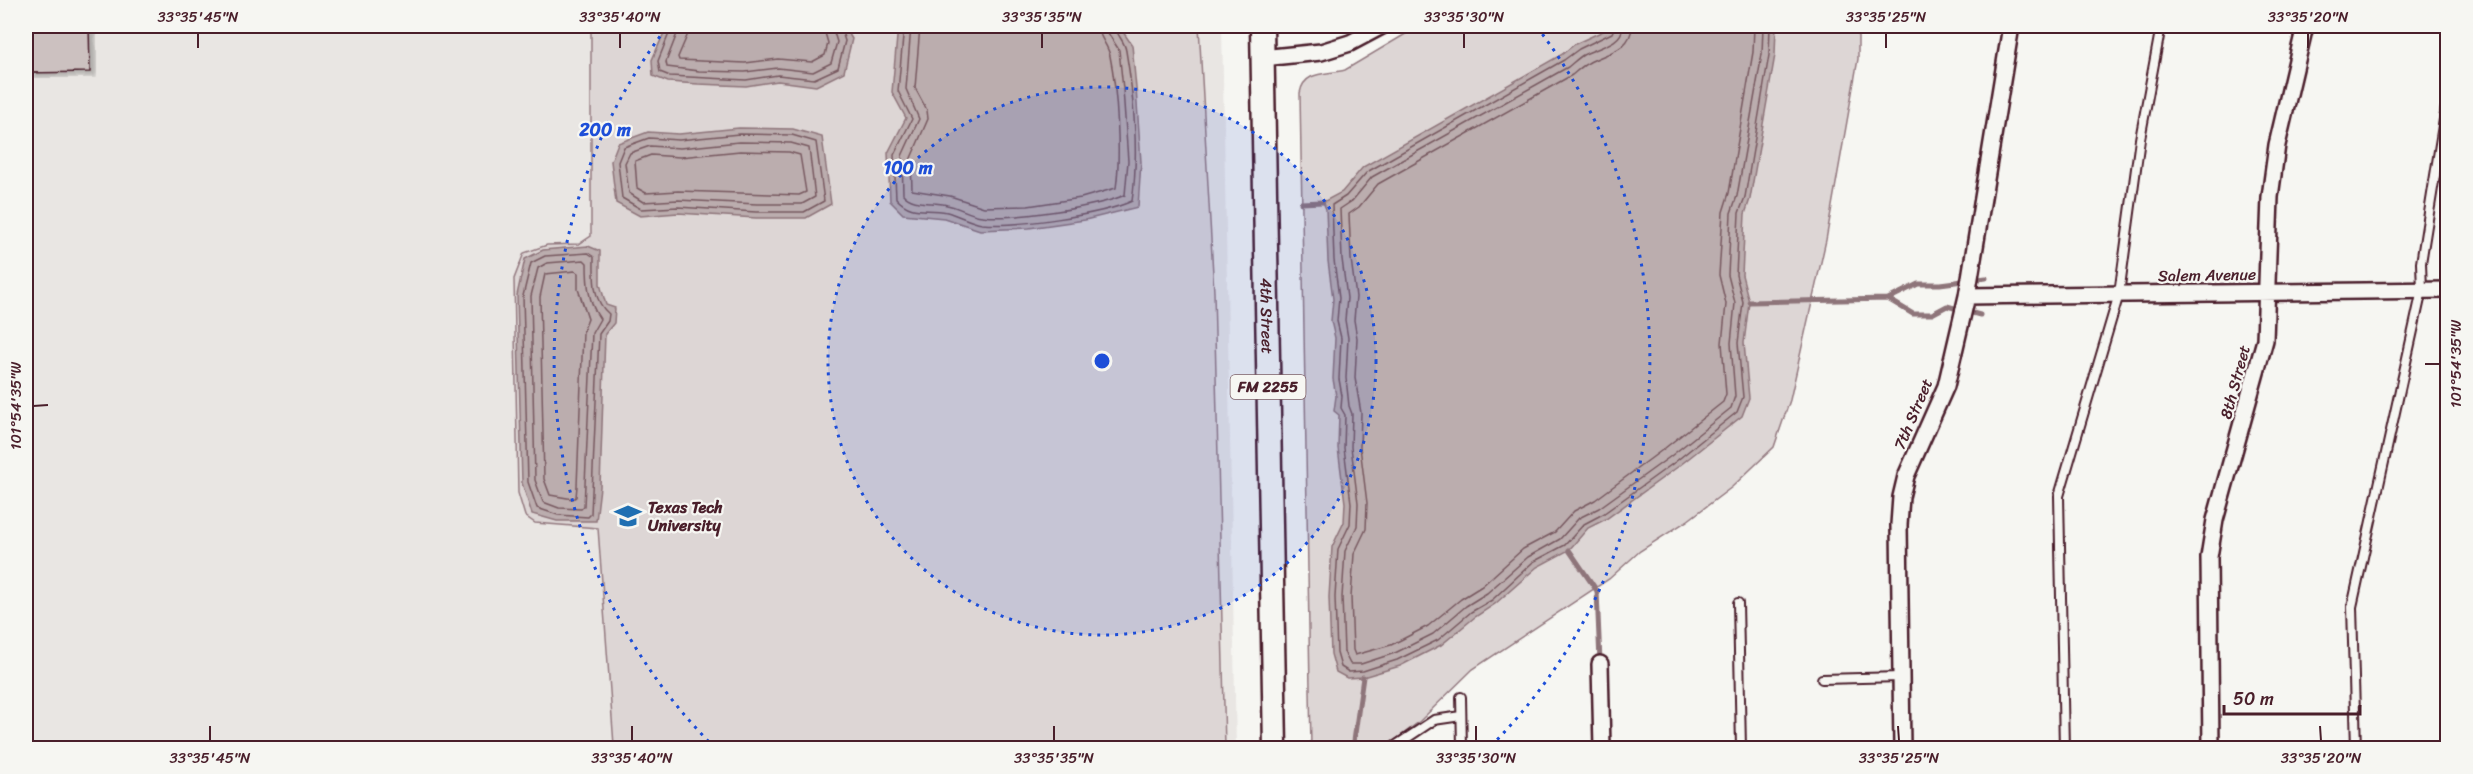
<svg xmlns="http://www.w3.org/2000/svg" width="2473" height="774" viewBox="0 0 2473 774" font-family="Sriracha,sans-serif">
	<defs>
		<filter id="shadow"><feDropShadow dx="6" dy="4" stdDeviation="3" flood-color="#0004"/></filter>
	</defs>
	<rect width="100%" height="100%" fill="#f6f6f2"/>
	<filter id="ink" filterUnits="userSpaceOnUse"><feTurbulence type="fractalNoise" baseFrequency=".0167" numOctaves="2"/><feDisplacementMap in="SourceGraphic" scale="12" xChannelSelector="R" yChannelSelector="G"/><feConvolveMatrix kernelMatrix="1 2 1 2 8 2 1 2 1" color-interpolation-filters="sRGB"/></filter>
	<g filter="url(#ink)">
		<!-- built -->
		<path fill="#e9e6e3" d="M26,26H1222L1236,748H26Z"/>
		<!-- green -->
		<path fill="#ddd6d5" stroke="#947a80" stroke-width="1.5" d="M591,26H1199L1214,292L1225,748H624L614,745L598,528L535,523L525,516L518,493L514,279L524,253L547,245L579,244L591,236Z
			M1419,26H1858V59L1826,240L1790,400L1774,447L1732,487L1687,521L1640,551L1609,579L1473,669L1420,721L1385,748H1311L1300,93C1304,70 1327,75 1345,70Z"/>
		<!-- water -->
		<path fill="#bbadae" stroke="#8e747a" stroke-width="1.5" d="M667,26H844L852,39L844,72L816,86L778,81L746,86L698,84L668,82L653,76L652,60Z
			M898,26H1119L1132,45L1136,88L1141,162L1138,207L1085,220L1029,228L980,230L944,218L903,214L890,201L888,153L906,118L892,92Z
			M1614,26H1776L1775,55L1750,199L1745,214L1742,275L1749,302L1744,343L1749,398L1742,416L1679,466L1606,519L1588,528L1569,550L1537,567L1495,604L1475,617L1441,645L1400,666L1363,677L1347,678L1336,672L1331,654L1329,597L1332,547L1344,522L1345,503L1338,448L1339,415L1334,411L1336,396L1333,379L1335,338L1331,321L1333,299L1328,261L1326,209L1323,202L1342,192L1363,167L1561,55L1575,44Z
			M739,128L793,129L822,137L831,204L806,218H756L678,213L640,216L616,203L611,161L618,143L648,132L679,134Z
			M588,246L600,251V284L606,305L615,308L614,323L605,334L600,487L596,521H557L532,514L522,483L517,295L525,259L543,250Z"/>
		<g fill="none" stroke-linecap="round" stroke-linejoin="round">
			<!-- shore -->
			<path stroke="#77585f" stroke-width="1.5" d="M672,26L658,61L660,72L670,76L746,80L778,75L814,79L838,68L845,41L840,26
				M680,26L666,62L667,67L699,71L745,72L778,68L813,72L831,63L837,42L832,26
				M689,26L687,36L678,57L679,60L745,63L778,59L812,62L825,55L828,43L823,26
				M904,26L898,91L912,119L894,155L896,198C912,216 926,207 947,212C958,215 970,222 982,224C1014,227 1102,215 1132,201C1139,155 1134,97 1126,51C1125,41 1116,35 1115,26
				M911,26L906,89L919,119L902,156L903,194C913,206 932,201 947,205C959,207 970,215 982,216C1011,220 1098,207 1125,195L1128,161L1123,89L1119,50L1108,33L1107,26
				M920,26L915,88L927,110L928,119L911,158L912,190L950,196L984,207L1028,206L1081,198L1116,188C1121,154 1117,90 1110,56C1108,45 1099,38 1098,26
				M1615,26L1612,33L1579,49L1564,60L1367,172L1346,196L1332,205L1334,260L1339,298L1337,321L1341,338L1339,379L1342,396L1341,408L1345,415L1344,448L1351,503L1350,524L1338,549L1335,597L1337,653L1341,667L1349,672L1363,671L1397,660L1438,640L1471,612L1492,600L1533,562L1565,545L1584,524L1603,514L1675,462L1737,412L1743,397L1738,343L1743,302L1736,275L1739,213L1745,197L1769,55L1770,26
				M1623,26C1622,45 1597,47 1583,55C1578,58 1573,63 1568,67L1372,177L1352,201L1340,209L1342,259L1347,298L1345,320L1348,338L1346,378L1349,406L1352,414L1351,447L1358,503L1357,526L1345,551L1342,597L1344,652L1350,664H1361L1395,653L1433,634L1466,606L1487,593L1528,557L1560,539L1579,518L1599,508L1671,456L1731,408L1735,396L1731,343L1735,303L1728,275L1731,213L1737,196L1762,54L1763,26
				M1632,26C1631,51 1605,53 1588,63C1582,66 1577,71 1572,75L1378,184L1359,207L1349,214L1351,259L1356,297L1354,320L1357,338L1355,378L1361,413L1360,447L1367,503L1366,529L1354,554L1351,597L1353,650L1355,655L1391,645L1428,626L1461,599L1482,586L1523,549L1555,532L1574,511L1595,500L1665,448L1723,402L1726,394L1722,343L1726,304L1719,275L1723,212L1729,193L1753,52L1754,26
				M739,134L792,135L816,142L824,201L804,212H756L678,207L641,209L622,198L618,162L624,147L649,138L679,140Z
				M739,142L791,143L809,148L815,197L802,204H757L678,200L643,202L629,193L625,163L630,153L650,146L680,148Z
				M740,151L789,152L800,155L806,192L799,195L678,191L646,193L637,188L635,161L651,155L680,157Z
				M588,253L594,257C594,278 592,300 609,314L608,321L599,334L591,514L588,517L558,515L537,508L528,482L523,296L531,263L545,256Z
				M584,260L587,263C587,283 588,302 600,319L592,333L584,506L581,509L559,508L543,502L535,480L531,296L538,268L547,263Z
				M575,271L578,273V289L588,319L583,332L577,486L576,497L573,499L550,495L544,479L540,297L545,274Z"/>
			<!-- stream -->
			<path stroke="#8e747a" stroke-width="5" d="M1301,203L1323,202
				M1888,299L1918,284H1940L1986,278
				M1749,302L1888,299L1913,314H1932L1947,306L1980,315
				M1569,550L1597,591L1600,662
				M1353,748L1363,677"/>
		</g>
		<!-- building -->
		<path fill="#ccc1c0" stroke="#4a1f2b" stroke-width="1.5" filter="url(#shadow)" d="M26,26H89L90,72L26,73Z"/>
		<g fill="none" stroke-linecap="round" stroke-linejoin="round">
			<defs>
				<path id="lane" d="M1738,603L1741,748
					M1822,679L1901,677
					M1461,697L1462,748
					M1392,748L1434,720L1461,716
					M2064,748L2059,496L2119,294L2140,139L2161,26
					M2356,748L2352,607L2422,290L2421,263L2448,94"/>
				<path id="street" d="M1262,58L1321,52L1350,43L1382,26
					M1967,296L2448,290
					M1600,664L1602,748
					M1902,748L1899,525L1901,497L1906,476L1946,386L1967,296L2011,26
					M2211,748L2209,557L2215,520L2265,340L2270,197L2277,145L2305,26"/>
				<g id="primary">
					<path id="s1" d="M1262,26L1275,748"/>
				</g>
			</defs>
			<!-- lane casing -->
			<use href="#lane" stroke="#4a1f2b" stroke-width="12"/>
			<!-- street casing -->
			<use href="#street" stroke="#4a1f2b" stroke-width="20"/>
			<!-- primary casing -->
			<use href="#primary" stroke="#4a1f2b" stroke-width="27"/>
			<!-- lane -->
			<use href="#lane" stroke="#f6f6f2" stroke-width="8"/>
			<!-- street -->
			<use href="#street" stroke="#f6f6f2" stroke-width="15"/>
			<!-- primary -->
			<use href="#primary" stroke="#f6f6f2" stroke-width="22"/>
		</g>
	</g>
	<!-- ticks -->
	<path fill="none" stroke="#4a1f2b" stroke-width="2" d="M198,33V48M620,33V48M1042,33V48M1464,33V48M1886,33V48M2308,33V48M2425,364H2440M33,406L48,405M210,726V741M632,726V741M1054,726V741M1476,726V741M1898,726L1899,741M2320,726L2321,741"/>
	<!-- distance rings -->
	<circle cx="1102" cy="361" r="274" fill="#1d4ed8" fill-opacity=".12"/>
	<g fill="none" stroke="#1d4ed8" stroke-width="3" stroke-dasharray="3 6">
		<circle cx="1102" cy="361" r="274"/>
		<path d="M715 748A548 548 0 0 1 667 27M1537 27A548 548 0 0 1 1489 748"/>
	</g>
	<!-- icons -->
	<defs>
		<symbol id="university-bare" viewBox="-9 -9 18 18"><path d="M0-5L7-2L0 1L-7-2ZM-4 1L0 2.5L4 1V4Q0 6-4 4Z" fill="#1f6fb2" stroke="#f6f6f2" stroke-width="2.5" paint-order="stroke"/></symbol>
	</defs>
	<g fill-rule="evenodd">
		<use href="#university-bare" x="609" y="497" width="38" height="38"/>
	</g>
	<g text-anchor="middle" dominant-baseline="central" stroke-width="4.5" stroke-linejoin="round" paint-order="stroke">
		<!-- shield labels -->
		<rect fill="#f6f6f2" stroke="#7e6067" stroke-width="1.5" x="1230.5" y="375" width="75" height="24" rx="4.5"/>
		<g font-size="15" font-weight="bold" fill="#4a1f2b">
			<text x="1268" y="387">FM 2255</text>
		</g>
		<!-- street labels -->
		<g font-size="16" fill="#4a1f2b" stroke="#f6f6f2">
			<text transform="translate(2207 275) rotate(-1)">Salem Avenue</text>
			<text stroke="none"><textPath href="#s1" startOffset="290">4th Street</textPath></text>
			<text transform="translate(2235 382) rotate(-75)">8th Street</text>
			<text transform="translate(1913 414) rotate(-67)">7th Street</text>
		</g>
		<!-- poi labels -->
		<g font-size="16" font-weight="bold" fill="#4a1f2b" stroke="#f6f6f2" text-anchor="start">
			<text x="648" y="507">Texas Tech<tspan x="648" dy="18">University</tspan></text>
		</g>
	</g>
	<circle cx="1102" cy="361" r="9" fill="#1d4ed8" stroke="#f6f6f2" stroke-width="3"/>
	<g font-size="18" text-anchor="middle" font-weight="bold" fill="#1d4ed8" stroke="#f6f6f2" stroke-width="4.5" stroke-linejoin="round" paint-order="stroke">
		<text x="605" y="136">200 m</text>
		<text x="908" y="174">100 m</text>
	</g>
	<!-- margin -->
	<rect width="2473" height="774" fill="none" stroke="#f6f6f2" stroke-width="66"/>
	<!-- scale -->
	<path d="M2224 705v9h136v-9" fill="none" stroke="#4a1f2b" stroke-width="3"/>
	<text x="2233" y="705" font-size="18" fill="#4a1f2b" stroke="#f6f6f2" stroke-width="4.5" paint-order="stroke">50 m</text>
	<rect x="33" y="33" width="2407" height="708" fill="none" stroke="#4a1f2b" stroke-width="2"/>
	<g font-size="15" text-anchor="middle" fill="#4a1f2b">
		<text x="198" y="22">33°35'45"N</text>
		<text x="620" y="22">33°35'40"N</text>
		<text x="1042" y="22">33°35'35"N</text>
		<text x="1464" y="22">33°35'30"N</text>
		<text x="1886" y="22">33°35'25"N</text>
		<text x="2308" y="22">33°35'20"N</text>
		<text transform="translate(2456 364) rotate(-90)" y="5">101°54'35"W</text>
		<text transform="translate(16 406) rotate(-90)" y="5">101°54'35"W</text>
		<text x="210" y="763">33°35'45"N</text>
		<text x="632" y="763">33°35'40"N</text>
		<text x="1054" y="763">33°35'35"N</text>
		<text x="1476" y="763">33°35'30"N</text>
		<text x="1899" y="763">33°35'25"N</text>
		<text x="2321" y="763">33°35'20"N</text>
	</g>
</svg>
